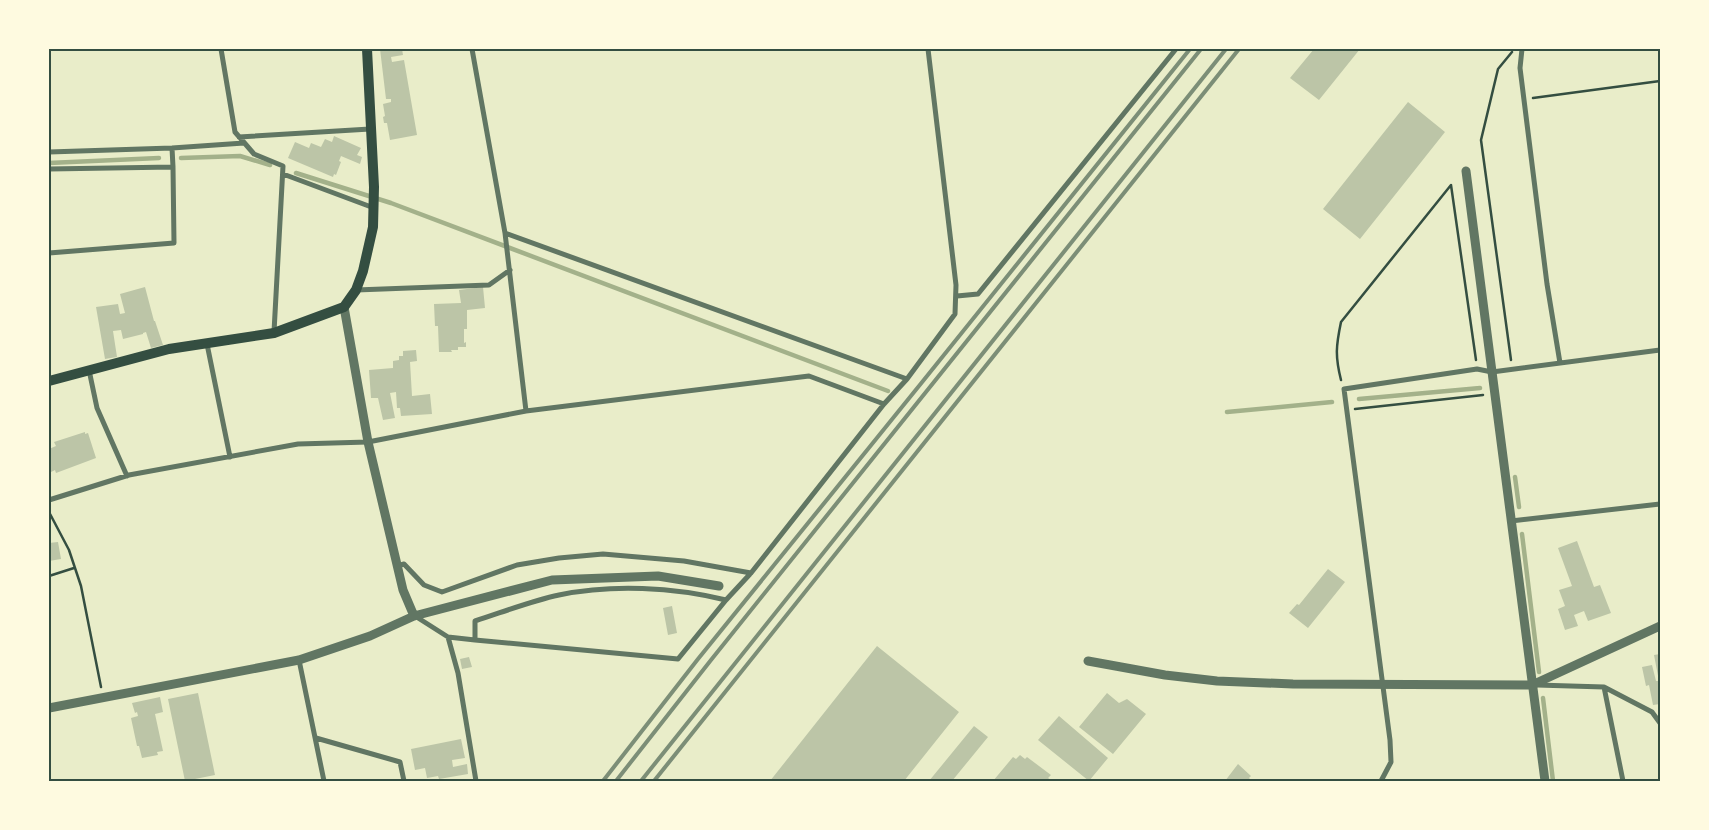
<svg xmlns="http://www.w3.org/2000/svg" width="1709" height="830" viewBox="0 0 1709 830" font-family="'Source Sans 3',sans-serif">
	<rect width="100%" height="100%" fill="#e9edc9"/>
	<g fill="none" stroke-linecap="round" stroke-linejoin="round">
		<!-- stream -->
		<path stroke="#a3b18a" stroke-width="4.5" d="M181,158L240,156L270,165
			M49,163L159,158
			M296,173L391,203L888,391
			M1359,399L1480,388
			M1227,412L1332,402
			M1515,477L1519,507
			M1522,534L1539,672
			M1543,698L1553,781"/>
	</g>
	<!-- building -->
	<path fill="#bcc5a7" d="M380,49H402L403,55L391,57L392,62L404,60L417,135L390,140L387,123H384L383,117L385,116L383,104L391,102V99H386Z
		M1314,49H1360L1319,100L1290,78Z
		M1408,102L1445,132L1360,239L1323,209Z
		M334,136L361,148L357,155L362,157L360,164L341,156L339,161L341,162L336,175L334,174L333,177L288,158L295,142L309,148L311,143L321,147L325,139L332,142Z
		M145,287L154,321H155L163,345L151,348L146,332L143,333V334L123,339L121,330L113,331L117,357L105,359L96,307L118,304L120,314L125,313L120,294Z
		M483,287L485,308L467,310V329H464V343L466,342V347H458V350H451L452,352H439L438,326H435L434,304L461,303L459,290Z
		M416,350L417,361L410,362L412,396L430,394L432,414L401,416L400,408H397L396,392L390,393L395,418L383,420L378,398H371L369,370L393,368V361L399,360V356H403V351Z
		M85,432V434L88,433L96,458L56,473L55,470L49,473V449L56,446L54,442Z
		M1577,541L1594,587L1600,585L1611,613L1588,621L1584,611L1574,615L1578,626L1565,630L1558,609L1565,606L1559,590L1572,586L1558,548Z
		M58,542L61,559L49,561V543Z
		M1328,569L1345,582L1308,628L1289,613L1297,604L1299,605Z
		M672,606L677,633L668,635L663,608Z
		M877,646L959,712L904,781H770Z
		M1660,654V704L1653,705L1649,685L1646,686L1642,667L1652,665L1656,681H1659L1654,655Z
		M469,657L472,667L462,669L460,659Z
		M198,693L215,775L185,781L168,699Z
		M1107,693L1119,703L1127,699L1146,714L1113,754L1079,727Z
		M160,697L163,712L155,714L163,751L157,752L158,755L142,758L139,746H137L131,718L138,716L137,712L135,713L132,703Z
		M1059,716L1108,758L1089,781L1038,740Z
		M974,726L988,737L952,781H929Z
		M461,739L465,758L452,760L453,767L467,764L468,774L439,779L438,776L427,778L425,768L415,770L411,749Z
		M1020,755L1025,759L1027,757L1051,775L1048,778L1053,781H993L1013,757L1016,759Z
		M1238,764L1251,776L1249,778L1251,780L1250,781H1225Z"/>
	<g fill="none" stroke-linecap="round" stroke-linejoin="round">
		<!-- path -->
		<path stroke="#344e41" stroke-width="2.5" d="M1533,98L1660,81
			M1511,360L1481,140L1498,69L1512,52
			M1341,380C1335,356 1336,346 1341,322L1451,185L1476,360
			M1355,409L1483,395
			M49,512L69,550L81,586L101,687
			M49,576L74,568"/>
		<!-- minor -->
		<path stroke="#617663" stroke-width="5" d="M221,49L235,132L254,154L283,166L274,332
			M472,49L505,233L907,379
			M1522,49L1520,68L1547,284L1560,363
			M239,137L370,129
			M172,148L173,167
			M49,152L172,148L244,143
			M49,169L173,167L174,243L49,253
			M283,174L374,208
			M505,233L526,411
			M356,290L489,285L510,270
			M957,296L978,294L1176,49
			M207,344L230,457
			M89,370L97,408L127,476
			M49,500L129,475L298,444L368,442L526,411L809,376L884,404
			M1511,521L1660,504
			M397,566L404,564L424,585L442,592L517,565L559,558L603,554L684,561L751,573
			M726,600L751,573L884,404L907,379L955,314L956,285L928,49
			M415,616L448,637L475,640L678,659L726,600C673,587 612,584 559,595C531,601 503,612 475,621V640
			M448,637L458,673L476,781
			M299,660L324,781
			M1537,685L1604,687L1652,712L1660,723
			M1604,687L1623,781
			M316,738L400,762L404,781
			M1381,781L1391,762L1390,740L1344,389L1477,369L1492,372L1660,350"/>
		<!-- tertiary -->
		<path stroke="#617663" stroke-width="9" d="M1466,171L1545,781
			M344,307L368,442L403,590L414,616
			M1088,661L1165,675L1217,681L1293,684L1532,685L1660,626
			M49,708L299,660L370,636L414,616L552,580L658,576L719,586"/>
		<!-- secondary -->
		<path stroke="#344e41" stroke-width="10" d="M49,381L169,349L274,333L344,307L356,290L363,271L373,227L374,187L367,49"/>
		<!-- rail -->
		<path stroke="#7c8e77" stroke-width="4" d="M603,781L698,659L923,381L1190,49
			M616,781L711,660L1201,49
			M641,781L1226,49
			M654,781L1239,49"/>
	</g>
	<!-- border -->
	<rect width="1709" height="830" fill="none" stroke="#fefae0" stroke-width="100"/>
	<rect x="50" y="50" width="1609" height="730" fill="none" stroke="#344e41" stroke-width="2"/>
</svg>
